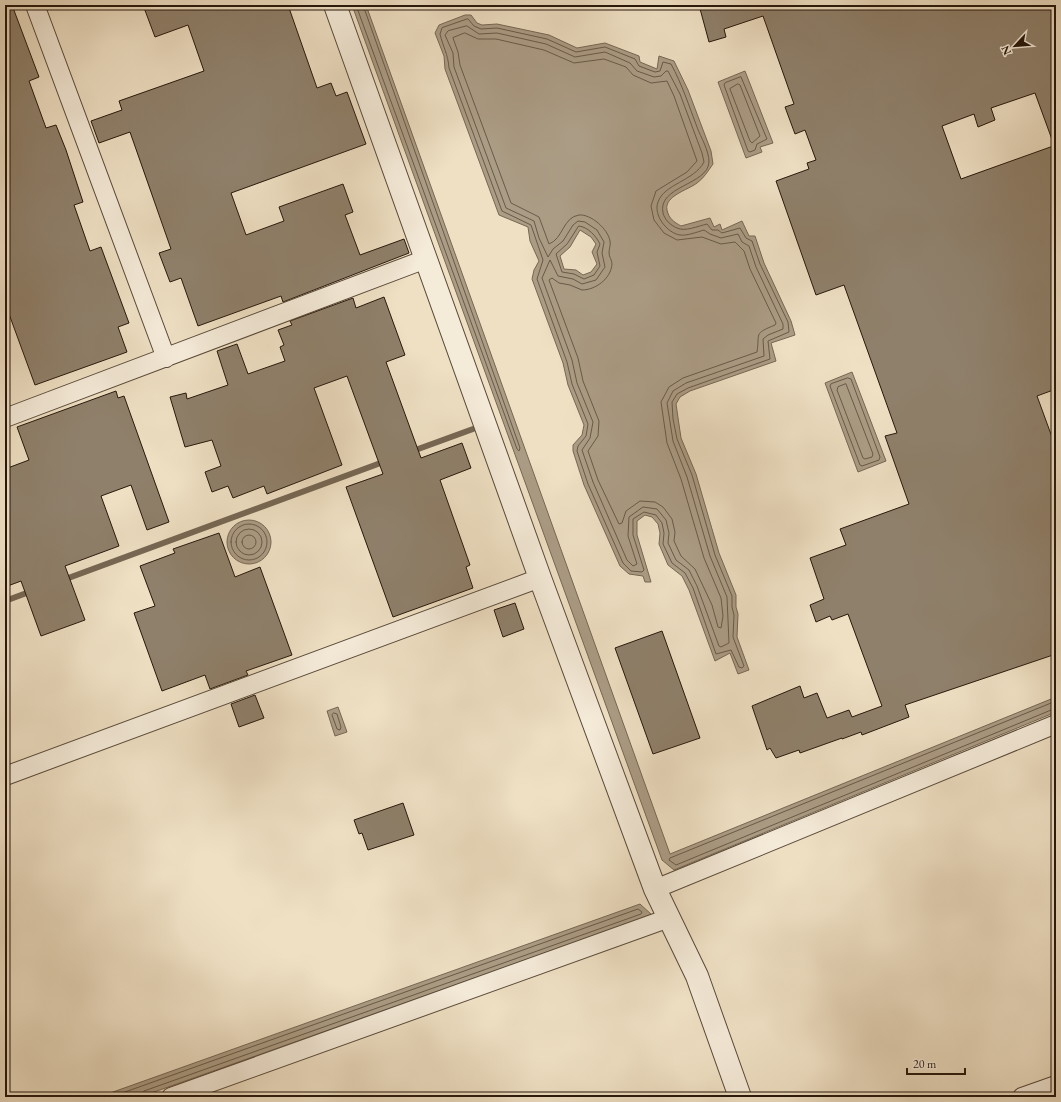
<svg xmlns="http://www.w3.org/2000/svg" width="1061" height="1102" viewBox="0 0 1061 1102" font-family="'EB Garamond',serif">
	<rect width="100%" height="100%" fill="#efe0c4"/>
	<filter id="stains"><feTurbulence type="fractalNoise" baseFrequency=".005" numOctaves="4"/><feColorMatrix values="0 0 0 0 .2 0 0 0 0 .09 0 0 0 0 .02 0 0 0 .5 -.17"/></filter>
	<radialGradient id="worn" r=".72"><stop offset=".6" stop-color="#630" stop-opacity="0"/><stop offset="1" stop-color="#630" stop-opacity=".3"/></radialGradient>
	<!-- water -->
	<path fill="#ab9c85" stroke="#766754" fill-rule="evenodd" d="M352,5H366L670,854L1056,697V712L674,870L662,860Z
		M465,15H471L477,23L482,25L497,24L549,35L577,48L605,43L639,56L640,62L657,69L659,56L674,61L688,90L711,151L713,164C708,171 704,178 697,183C688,190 664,196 667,210C669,219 674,222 681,226L710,218L714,227L720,224L722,230L742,221L749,236H755L764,263L791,321L795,335L771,343L776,361L690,391L680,397L676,404L681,438L696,474L719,553L736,595V607L738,614L737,637L749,670L738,674L730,653L715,661L689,590L682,576L668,565L659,544L660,533L658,524L652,517L645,515L637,521V535L651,582H645L643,576L629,574L620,566L584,485L573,451V445L582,435L584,425L568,385L563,363L532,279L534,270L539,261L530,241L528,227L499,215L445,69L444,56L435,33L439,25ZM580,230L591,237L596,244L592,252L597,264L591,272L583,275L576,270L564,269L560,256L570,247Z
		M745,71L773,143L760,147L762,152L746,158L718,82Z
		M852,372L886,461L858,472L825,383Z
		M227 542a22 22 0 1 1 44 0a22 22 0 1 1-44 0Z
		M338,707L347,732L335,736L327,711Z
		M640,904L652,915L140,1097H99Z"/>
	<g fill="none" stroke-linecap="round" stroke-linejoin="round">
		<!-- shore -->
		<path stroke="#685a48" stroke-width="1" d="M356,5L517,449L519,451L520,448L363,5
			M468,19L474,26L481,29L497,28L547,39L576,52L605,47L635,59L639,66L655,72L660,71L663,62L671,64C682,84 689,106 697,127C701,138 709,150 709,162C708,185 657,186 663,213C665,220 670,225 677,228C685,232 698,226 707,224L712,230H718L722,233L740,228L746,238L752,241L760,264L788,322L789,332L768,341L770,359L688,388L677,394L672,402L673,419L677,439L692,475L715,555L732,596V607L734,615L733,637L744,666L742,668L739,667L731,650L716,654L693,588L685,573L672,563L663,544L664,533L662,523L656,515L644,512L633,519V535L644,570L642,572L631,571L623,563L588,484L577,451L578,446L586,436L588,424L572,384L567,362L537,279L543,260L531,225L502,211L449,68C448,54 443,47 440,34L442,28Z
			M467,26L479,34L497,33L546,44L575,57L605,52L630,63L637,71L654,77L661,76L666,71H668L680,94L702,153L704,162C694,181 664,184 658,202C653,215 667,233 680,235C687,236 697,232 704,230L710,234L721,238L738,234L742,242L749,246L756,267L783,324V329L768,335L763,339L764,356L686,383L673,391L667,403L673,441L687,477L710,556L727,597L729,643L721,647L719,646L697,586L689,570L676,560L668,543L669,533L666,520L657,509L643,507L629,517L628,536L637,564L633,566L627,560L593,482L582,450L590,438L593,422L577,383L572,360L542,278L550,260L558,276L573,279L582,284L596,280L605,267L602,253L604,242L597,230L585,222L578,221L573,225L563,241L553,249L548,257L539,238L534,221L506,208L454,67L453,53L445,35L448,31Z
			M465,33L478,39H496L544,50L574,63L604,59L626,67L633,75L651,83L667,81L674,96L697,161L687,172L656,191L651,206L654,220L664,233L677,240L702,237L721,244L735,242L744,251L750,269L776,323L775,325C753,334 760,333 757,352L683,378L669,387L661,402L667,443L681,479L704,558L721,598L723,616L721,628L718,627L712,605L695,569L681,556L674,541L675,532L672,519L663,507L655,502L640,501L626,511L622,523L619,524L598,480L588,451L598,436L599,421L583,381L578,358L549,280L552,278L559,283L570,285L582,290C595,290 611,279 612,264C612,260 609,257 609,253C609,248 611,245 610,241C608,229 591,214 579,215C563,217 563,239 549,244L539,217L511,203L460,65L458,52L453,38Z
			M741,77L767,139L757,144L755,150L750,152L748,151L724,85L725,83Z
			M738,84L740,85L760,136L752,143L750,141L730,89Z
			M579,226C588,227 596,236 600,244L597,252L600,266L594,275L584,279L574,274L562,272L556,254L567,244Z
			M848,378L851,379L880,457L879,460L862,466L860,465L830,386L831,384Z
			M846,384L873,454L872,457L865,459L863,458L837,390L838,387Z
			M231 542a18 18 0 1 1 36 0a18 18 0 1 1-36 0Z
			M236 542a13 13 0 1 1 26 0a13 13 0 1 1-26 0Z
			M242 542a7 7 0 1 1 14 0a7 7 0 1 1-14 0Z
			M1056,701L670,858L669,860L676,865L1056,708
			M334,713L337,714L341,727L340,730L337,729L332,715Z
			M111,1097L638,909L642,912L641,914L144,1091L141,1097"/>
		<!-- stream -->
		<path stroke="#766754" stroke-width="6" d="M410,452L473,429
			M63,580L386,461
			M5,601L32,591"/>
	</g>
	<!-- building -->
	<path fill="#8f806b" stroke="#26170b" d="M5,5H12L39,77L29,81L46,128L56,125L66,150L83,202L74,205L90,251L101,247L129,323L118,327L127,352L35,385L5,303Z
		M143,5H288L317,88L331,83L336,96L347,92L366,144L231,193L246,235L284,221L279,207L343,184L353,212L345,215L360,255L404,239L409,253L283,302L281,296L198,326L181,278L170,282L159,253L171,249L130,132L99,143L91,121L122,110L119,101L204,71L188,25L155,37Z
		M699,5H1056V145H1054L1035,93L991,108L995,120L978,127L974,114L942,126L961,179L1056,145V389L1037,396L1056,448V654L905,705L909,717L862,735L861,732L842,739V738L800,753L799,750L776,758L770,748L767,750L752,706L800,686L804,698L817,693L827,718L849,710L852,717L882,706L848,614L832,620L830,616L816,622L810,605L824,599L810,558L846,545L840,529L909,504L885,436L897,433L844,285L816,295L776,181L809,169L807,163L816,160L805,130L795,134L785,107L794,104L763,16L724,29L726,37L709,42Z
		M384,297L405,355L386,362L421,458L462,443L471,468L440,480L470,565L466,567L473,588L393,617L346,487L383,474L347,376L314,388L342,465L267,494L264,486L233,498L228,486L212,492L205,472L221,466L212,440L185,447L170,397L186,393L187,399L228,385L217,351L237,344L248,374L285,361L280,347L284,345L278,330L292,325L290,321L353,298L356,308Z
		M116,391L118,398L124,396L169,522L147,530L131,485L101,496L119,546L65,566L85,620L41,636L21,581L5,587V469L29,460L17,427Z
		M219,533L235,577L260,567L292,655L246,671L248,675L210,689L205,675L162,691L134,613L155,606L140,566L175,553L173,549Z
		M515,603L524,629L503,637L494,610Z
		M662,631L700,738L653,754L615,648Z
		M255,695L264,718L239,727L231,704Z
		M403,803L414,835L368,850L362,833L359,834L354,820Z"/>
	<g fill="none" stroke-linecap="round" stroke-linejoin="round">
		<defs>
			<path id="minor" d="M35,5L166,358
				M5,418L426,259
				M5,776L540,578
				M655,889L1056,724
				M171,1097L669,918
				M1022,1097L1056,1085"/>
			<path id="tertiary" d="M335,5L540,578L655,889L697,976L740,1097"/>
		</defs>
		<!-- minor casing -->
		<use href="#minor" stroke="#584939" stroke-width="20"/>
		<!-- tertiary casing -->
		<use href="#tertiary" stroke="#584939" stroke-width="24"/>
		<!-- minor -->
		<use href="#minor" stroke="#f5ebd9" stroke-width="18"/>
		<!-- tertiary -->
		<use href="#tertiary" stroke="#f5ebd9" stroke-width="22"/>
	</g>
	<!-- margin -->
	<rect width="1061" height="1102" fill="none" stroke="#efe0c4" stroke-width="20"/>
	<rect x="6" y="6" width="1049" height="1090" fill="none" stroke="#26170b" stroke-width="2"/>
	<rect x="10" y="10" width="1041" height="1082" fill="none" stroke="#26170b"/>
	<!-- north arrow -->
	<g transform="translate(1015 46) rotate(244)" stroke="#f5ebd9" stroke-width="3" paint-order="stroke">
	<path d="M0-3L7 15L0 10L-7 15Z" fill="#26170b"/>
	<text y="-6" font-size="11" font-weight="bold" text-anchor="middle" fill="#26170b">N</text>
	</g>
	<!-- scale -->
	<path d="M907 1068v6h58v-6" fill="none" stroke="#26170b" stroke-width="2"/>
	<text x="913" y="1068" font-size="12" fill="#26170b" stroke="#f5ebd9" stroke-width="3" paint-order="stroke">20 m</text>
	<rect width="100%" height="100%" filter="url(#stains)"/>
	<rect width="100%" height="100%" fill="url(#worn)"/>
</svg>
